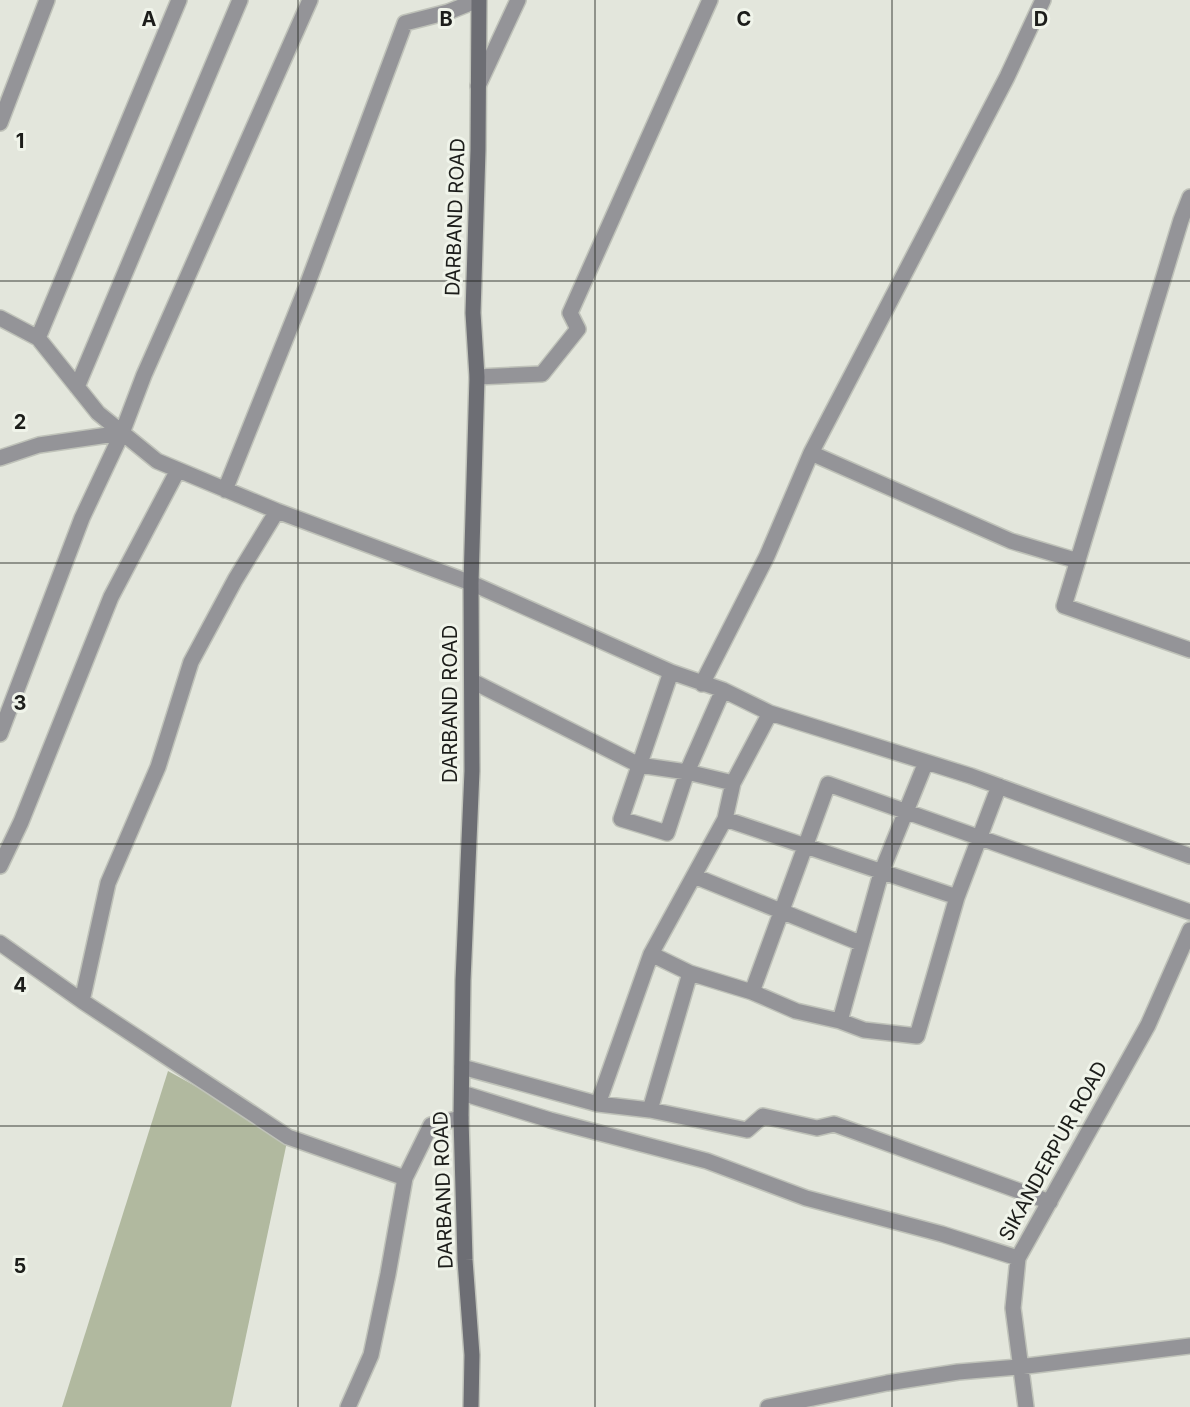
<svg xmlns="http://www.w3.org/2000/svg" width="1190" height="1407" viewBox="0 0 1190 1407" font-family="Inter,sans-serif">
	<rect width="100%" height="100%" fill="#e3e6dc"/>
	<!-- green -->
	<path fill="#b1b99f" d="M168,1071L288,1137L231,1407H62Z"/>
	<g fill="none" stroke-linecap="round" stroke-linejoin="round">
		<defs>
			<path id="minor" d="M478,86L518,0
				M0,123L47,0
				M1190,197L1181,220L1064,606L1190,650
				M0,318L38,338L98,413L157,461L277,511L471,583L671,672L723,690L770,713L971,776L1190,856
				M38,338L179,0
				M477,377L542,374L578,329L570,313L710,0
				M77,387L240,0
				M811,453L1011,541L1078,561
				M0,458L39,445L122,433L144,375L310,0
				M225,490L306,288L405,23L448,12L478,0
				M671,672L621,819L667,833L687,772L723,690
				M472,681L639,765L687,772L733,783
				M702,684L767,556L811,453L1007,77L1043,0
				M0,734L82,518L122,433
				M725,819L957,897
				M0,866L21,822L111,597L178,470
				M694,876L860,943
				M0,943L82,1001L288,1137L405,1178
				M651,954L690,973L752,992L796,1011L840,1021L864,1030L917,1036L957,897L999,786
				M752,992L828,784L1190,912
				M82,1001L108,883L158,767L191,662L235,580L277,511
				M840,1021L881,873L926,762
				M462,1067L598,1104L650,1110L747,1130L763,1116L817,1128L834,1124L1050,1202
				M462,1093L550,1120L707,1161L806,1198L942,1234L1018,1258
				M598,1104L651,954L725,819L733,783L770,713
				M650,1110L690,973
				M348,1407L371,1355L388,1274L405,1178L431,1125L461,1118
				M768,1407L887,1383L958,1372L1019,1367L1190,1346
				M1026,1407L1013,1308L1018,1258L1148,1025L1190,930"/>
			<path id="secondary" d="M471,1407L472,1355L465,1260L461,1118L463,980L472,771L471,583L477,377L473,313L478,150L479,0"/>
		</defs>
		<!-- minor casing -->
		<use href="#minor" stroke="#bfc2b9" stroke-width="18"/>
		<!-- secondary casing -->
		<use href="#secondary" stroke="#bfc2b9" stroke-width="18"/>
		<!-- minor -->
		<use href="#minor" stroke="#949498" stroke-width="15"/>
		<!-- secondary -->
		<use href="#secondary" stroke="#6d6e74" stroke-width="15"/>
	</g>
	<!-- grid -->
	<path fill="none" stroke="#1c1d1a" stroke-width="1.5" stroke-opacity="0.55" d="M298,0V1407M595,0V1407M892,0V1407M0,281H1190M0,563H1190M0,844H1190M0,1126H1190"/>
	<g text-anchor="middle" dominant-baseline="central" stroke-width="6" stroke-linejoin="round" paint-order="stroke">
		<!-- street labels -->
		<g font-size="20" fill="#1c1d1a" stroke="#f0f4ea">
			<text transform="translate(455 217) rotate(-88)">DARBAND ROAD</text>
			<text transform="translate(450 704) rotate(-90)">DARBAND ROAD</text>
			<text transform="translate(1053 1151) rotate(-61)">SIKANDERPUR ROAD</text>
			<text transform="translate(443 1190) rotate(-92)">DARBAND ROAD</text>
		</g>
	</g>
	<g font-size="20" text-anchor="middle" font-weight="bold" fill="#1c1d1a" stroke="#f0f4ea" stroke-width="6" stroke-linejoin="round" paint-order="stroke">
		<text x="149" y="26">A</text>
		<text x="446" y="26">B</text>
		<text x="744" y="26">C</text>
		<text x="1041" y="26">D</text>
		<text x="20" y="148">1</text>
		<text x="20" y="429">2</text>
		<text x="20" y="710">3</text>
		<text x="20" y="992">4</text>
		<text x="20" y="1273">5</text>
	</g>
</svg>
